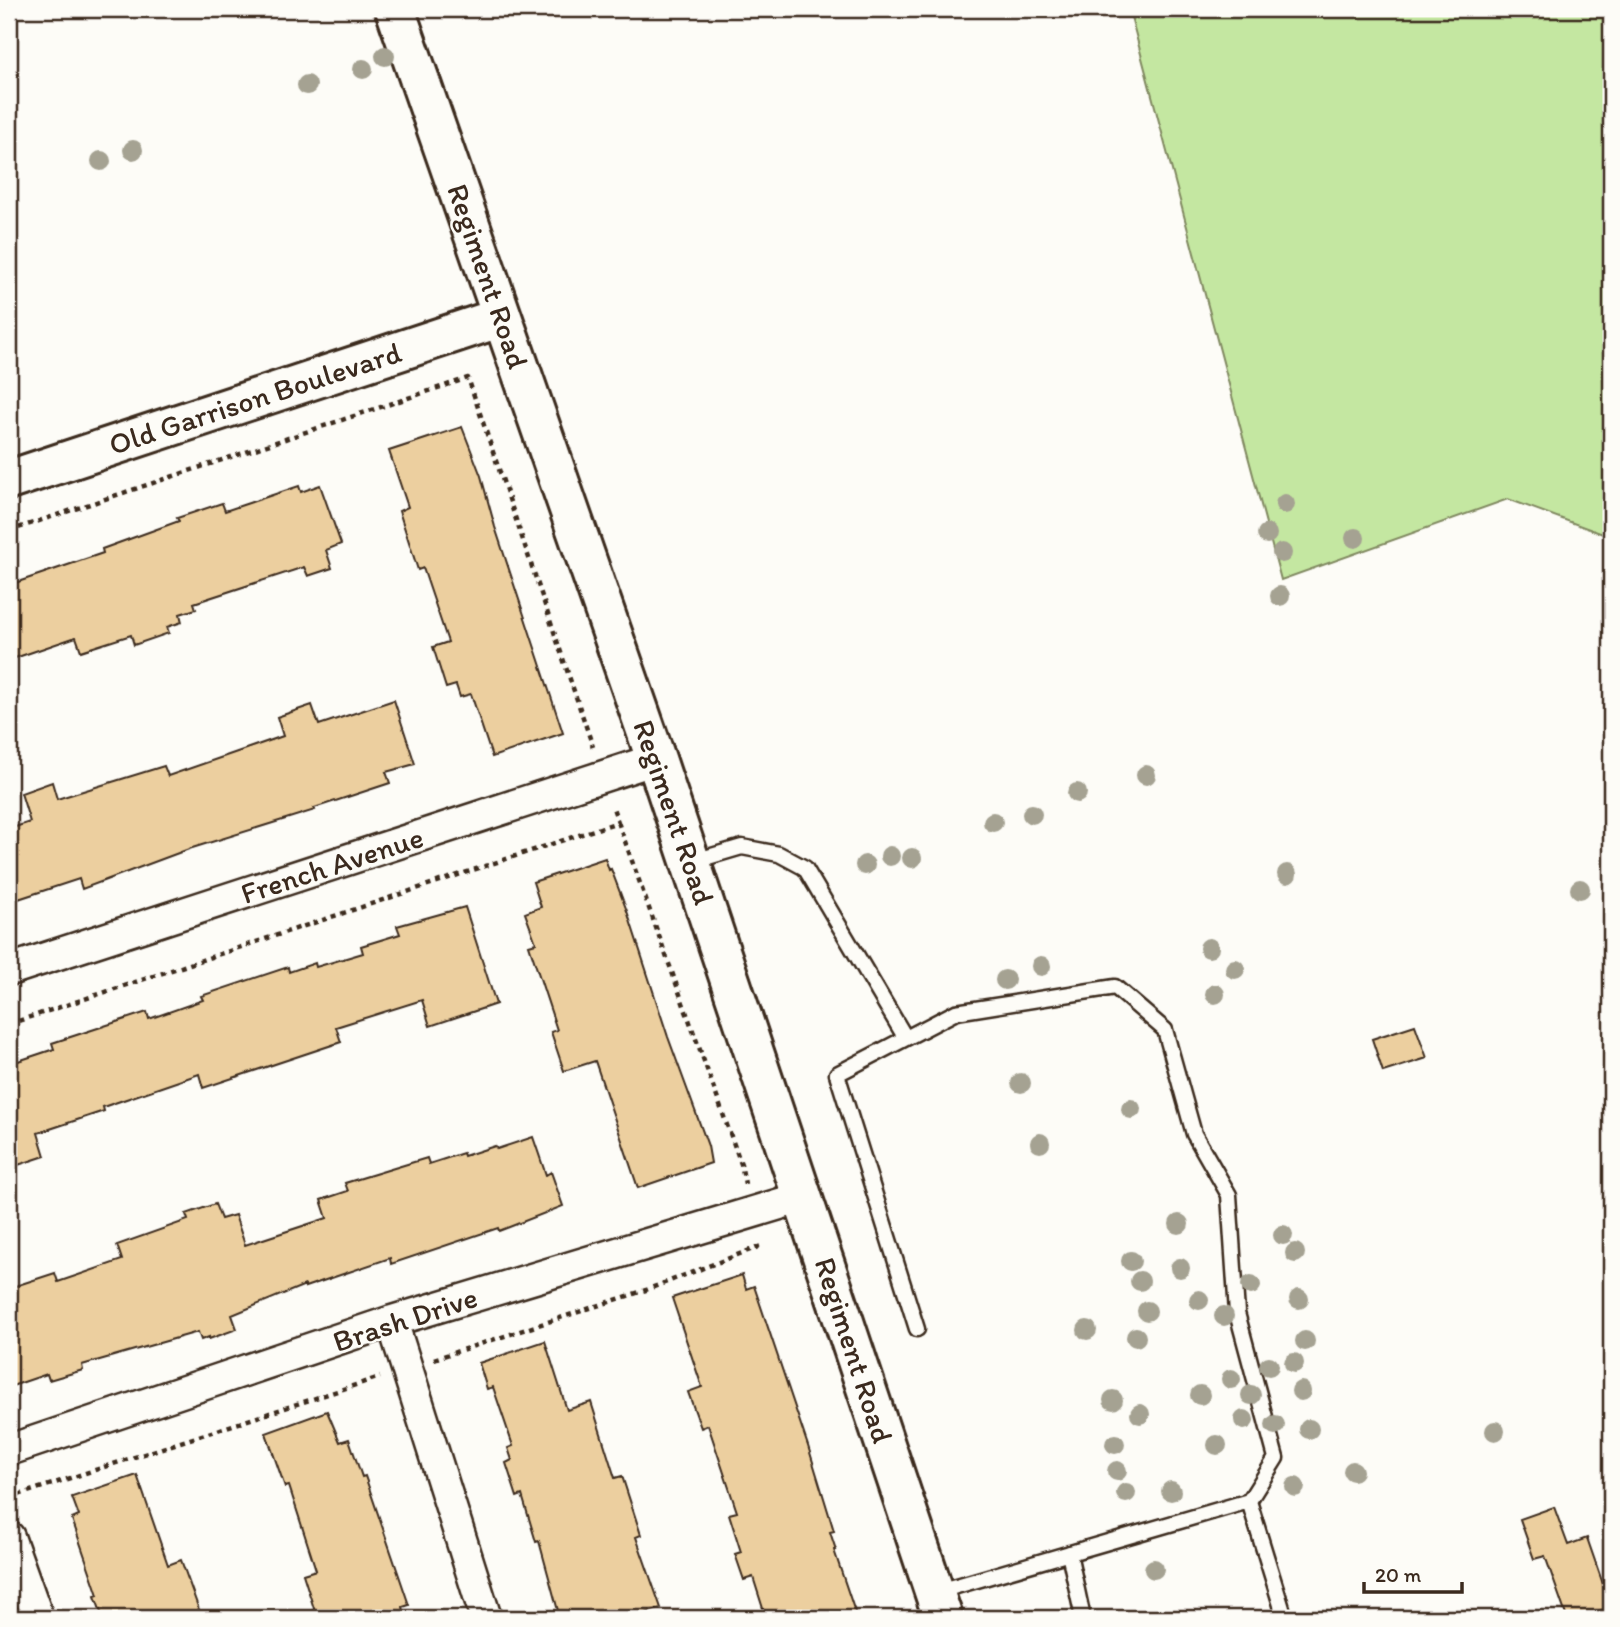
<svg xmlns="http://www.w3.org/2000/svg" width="1620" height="1627" viewBox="0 0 1620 1627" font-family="Itim,sans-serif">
	<rect width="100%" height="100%" fill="#fdfcf7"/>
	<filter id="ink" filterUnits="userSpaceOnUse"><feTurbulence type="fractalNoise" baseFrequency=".0143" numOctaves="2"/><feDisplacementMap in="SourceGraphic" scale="14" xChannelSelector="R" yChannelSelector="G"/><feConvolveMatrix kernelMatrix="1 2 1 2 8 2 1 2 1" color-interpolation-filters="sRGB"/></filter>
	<g filter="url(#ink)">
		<!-- green -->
		<path fill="#c4e7a1" stroke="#808860" stroke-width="2" d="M1129,9H1611V537L1508,499L1281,580Z"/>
		<!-- building -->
		<path fill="#eccf9f" stroke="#3b2a1e" stroke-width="2" d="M462,427L481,476L495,527L563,733L492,757L471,694L460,697L456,685L446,688L433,647L448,642L423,568L418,570L399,511L408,507L389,451Z
			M320,485L341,544L326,550L332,568L308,576L304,567L194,603L196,609L180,614L182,622L167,627L169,633L134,645L131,635L81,651L76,637L9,660V585L103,553L102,549L179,521L177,518L222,503L225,511L299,486L301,492Z
			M394,700L415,764L386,772L390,783L314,808L315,810L189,849L82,889L79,879L9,902V829L30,822L21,793L52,782L57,799L164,766L168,776L283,736L277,717L312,705L319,725Z
			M605,858L609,870L611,869L627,911L668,1037L708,1146L711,1163L638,1188L595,1061L564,1071L551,1032L557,1030L529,945L536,943L525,913L541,907L533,882Z
			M465,907L496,1004L430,1026L422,1000L336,1027L341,1042L203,1088L199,1074L103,1107L104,1111L38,1133L45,1156L15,1166L9,1146V1064L54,1049L52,1043L147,1012L149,1019L203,1000L201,996L288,967L289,972L315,963L316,967L363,953L361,946L400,934L397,926Z
			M1415,1025L1427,1058L1383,1072L1372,1039Z
			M533,1137L546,1175L551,1172L563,1206L499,1231L498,1228L391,1264L390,1258L305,1287V1285L232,1315L237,1329L209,1339V1337L201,1340L198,1332L82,1365L83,1370L49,1380L47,1374L9,1387V1288L55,1273L58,1282L122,1260L117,1245L188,1220L186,1214L215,1204L221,1219L235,1215L245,1245L327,1218L321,1200L348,1191L345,1183L427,1158L429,1164L463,1153L464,1156L495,1146L497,1149Z
			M742,1275L746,1289L754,1286L808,1446L834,1531L830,1532L836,1550H834L857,1618H766L753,1577L744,1580L735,1554L741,1552L729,1514L737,1512L708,1425L701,1428L688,1392L702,1387L672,1298Z
			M545,1341L567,1410L591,1402L615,1478L622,1476L641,1535L636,1537L661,1608L630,1618H560L539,1541L536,1542L522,1495L517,1497L506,1463L512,1460L508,1448L513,1446L493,1387L487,1389L479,1363Z
			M327,1411L340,1442L349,1439L362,1477L365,1476L409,1605L403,1607L406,1618H317L303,1574L316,1570L289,1486L285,1487L266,1433Z
			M137,1475L168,1565L181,1560L202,1618H103L95,1596L98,1595L72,1519L79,1516L72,1497Z
			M1554,1507L1568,1545L1587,1538L1611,1607L1578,1618H1567L1545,1556L1534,1559L1520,1519Z"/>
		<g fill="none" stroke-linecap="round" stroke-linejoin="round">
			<defs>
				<path id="lane" d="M691,862L742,847L779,854L805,868L905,1037
					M917,1329L837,1074L956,1012L1115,987L1165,1030L1194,1134L1229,1195L1237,1313L1276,1458L1249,1501
					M1069,1553L1083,1618
					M936,1592L1249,1501L1285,1618"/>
				<path id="street" d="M9,970L656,759
					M392,1321L486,1618
					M9,1450L392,1321L803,1197
					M9,1537L38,1618"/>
				<path id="secondary" d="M395,9L656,759L943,1618
					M9,480L502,317"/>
			</defs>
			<!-- lane casing -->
			<use href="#lane" stroke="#3b2a1e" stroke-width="19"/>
			<!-- street casing -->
			<use href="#street" stroke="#3b2a1e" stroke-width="35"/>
			<!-- secondary casing -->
			<use href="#secondary" stroke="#3b2a1e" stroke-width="44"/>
			<!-- path -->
			<path stroke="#3b2a1e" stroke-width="4.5" stroke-dasharray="5 5" stroke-linecap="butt" d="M9,531L468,378L593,747
				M618,822L741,1164L745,1184
				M9,1024L618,822L612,805
				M434,1359L646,1290L758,1247L757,1244
				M9,1498L380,1377"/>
			<!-- lane -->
			<use href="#lane" stroke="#fdfcf7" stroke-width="14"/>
			<!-- street -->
			<use href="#street" stroke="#fdfcf7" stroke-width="30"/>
			<!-- secondary -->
			<use href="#secondary" stroke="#fdfcf7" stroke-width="38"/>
		</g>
		<!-- trees -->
		<g fill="#a5a292">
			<circle cx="385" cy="56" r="10"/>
			<circle cx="363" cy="69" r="10"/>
			<circle cx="307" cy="85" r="10"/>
			<circle cx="133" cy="150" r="10"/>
			<circle cx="101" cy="161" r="10"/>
			<circle cx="1285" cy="504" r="10"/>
			<circle cx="1267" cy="534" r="10"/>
			<circle cx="1355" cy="538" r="10"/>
			<circle cx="1282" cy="553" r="10"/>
			<circle cx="1280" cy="596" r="10"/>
			<circle cx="1146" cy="775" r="10"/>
			<circle cx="1077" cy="793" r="10"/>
			<circle cx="1032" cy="814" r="10"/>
			<circle cx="993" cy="822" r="10"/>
			<circle cx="890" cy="856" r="10"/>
			<circle cx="912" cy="858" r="10"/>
			<circle cx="865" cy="865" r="10"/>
			<circle cx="1287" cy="874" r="10"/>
			<circle cx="1580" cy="889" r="10"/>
			<circle cx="1209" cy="948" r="10"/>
			<circle cx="1041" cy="966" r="10"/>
			<circle cx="1235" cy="969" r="10"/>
			<circle cx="1005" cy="980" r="10"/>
			<circle cx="1215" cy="994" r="10"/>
			<circle cx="1021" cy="1083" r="10"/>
			<circle cx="1131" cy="1109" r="10"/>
			<circle cx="1040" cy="1143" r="10"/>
			<circle cx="1179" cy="1224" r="10"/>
			<circle cx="1283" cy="1235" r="10"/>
			<circle cx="1295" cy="1253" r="10"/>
			<circle cx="1131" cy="1261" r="10"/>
			<circle cx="1180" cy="1268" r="10"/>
			<circle cx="1140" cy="1281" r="10"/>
			<circle cx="1251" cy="1285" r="10"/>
			<circle cx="1299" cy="1299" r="10"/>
			<circle cx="1199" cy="1300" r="10"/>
			<circle cx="1147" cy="1311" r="10"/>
			<circle cx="1224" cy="1316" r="10"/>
			<circle cx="1087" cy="1330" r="10"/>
			<circle cx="1136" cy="1337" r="10"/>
			<circle cx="1305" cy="1341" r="10"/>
			<circle cx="1294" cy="1363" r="10"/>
			<circle cx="1269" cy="1366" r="10"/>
			<circle cx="1231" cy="1379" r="10"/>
			<circle cx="1301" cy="1391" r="10"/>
			<circle cx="1200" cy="1395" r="10"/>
			<circle cx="1251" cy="1395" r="10"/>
			<circle cx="1113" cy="1400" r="10"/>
			<circle cx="1140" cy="1414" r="10"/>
			<circle cx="1244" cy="1420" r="10"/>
			<circle cx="1275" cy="1425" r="10"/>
			<circle cx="1309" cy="1429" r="10"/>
			<circle cx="1495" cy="1431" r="10"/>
			<circle cx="1115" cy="1444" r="10"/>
			<circle cx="1217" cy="1445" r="10"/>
			<circle cx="1117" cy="1471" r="10"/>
			<circle cx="1353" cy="1471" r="10"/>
			<circle cx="1295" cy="1487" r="10"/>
			<circle cx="1171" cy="1491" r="10"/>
			<circle cx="1126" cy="1493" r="10"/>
			<circle cx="1154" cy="1569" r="10"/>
		</g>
	</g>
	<g text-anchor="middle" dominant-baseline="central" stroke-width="5" stroke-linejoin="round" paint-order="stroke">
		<!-- street labels -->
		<g font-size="30" fill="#3b2a1e" stroke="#fdfcf7">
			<text transform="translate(488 276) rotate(71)">Regiment Road</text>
			<text transform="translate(255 398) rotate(-18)">Old Garrison Boulevard</text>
			<text transform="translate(674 812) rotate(71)">Regiment Road</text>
			<text transform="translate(332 865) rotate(-18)">French Avenue</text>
			<text transform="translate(405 1319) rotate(-18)">Brash Drive</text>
			<text transform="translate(854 1350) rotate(72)">Regiment Road</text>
		</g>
	</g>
	<!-- margin -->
	<rect width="1620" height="1627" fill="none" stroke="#fdfcf7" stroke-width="35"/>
	<rect x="18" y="18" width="1585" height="1592" fill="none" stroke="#3b2a1e" stroke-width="2.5" filter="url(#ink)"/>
	<!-- scale -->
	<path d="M1364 1582v10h98v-10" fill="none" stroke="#3b2a1e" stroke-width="3.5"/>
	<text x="1375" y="1582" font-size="21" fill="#3b2a1e" stroke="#fdfcf7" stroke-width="5" paint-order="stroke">20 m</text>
</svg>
